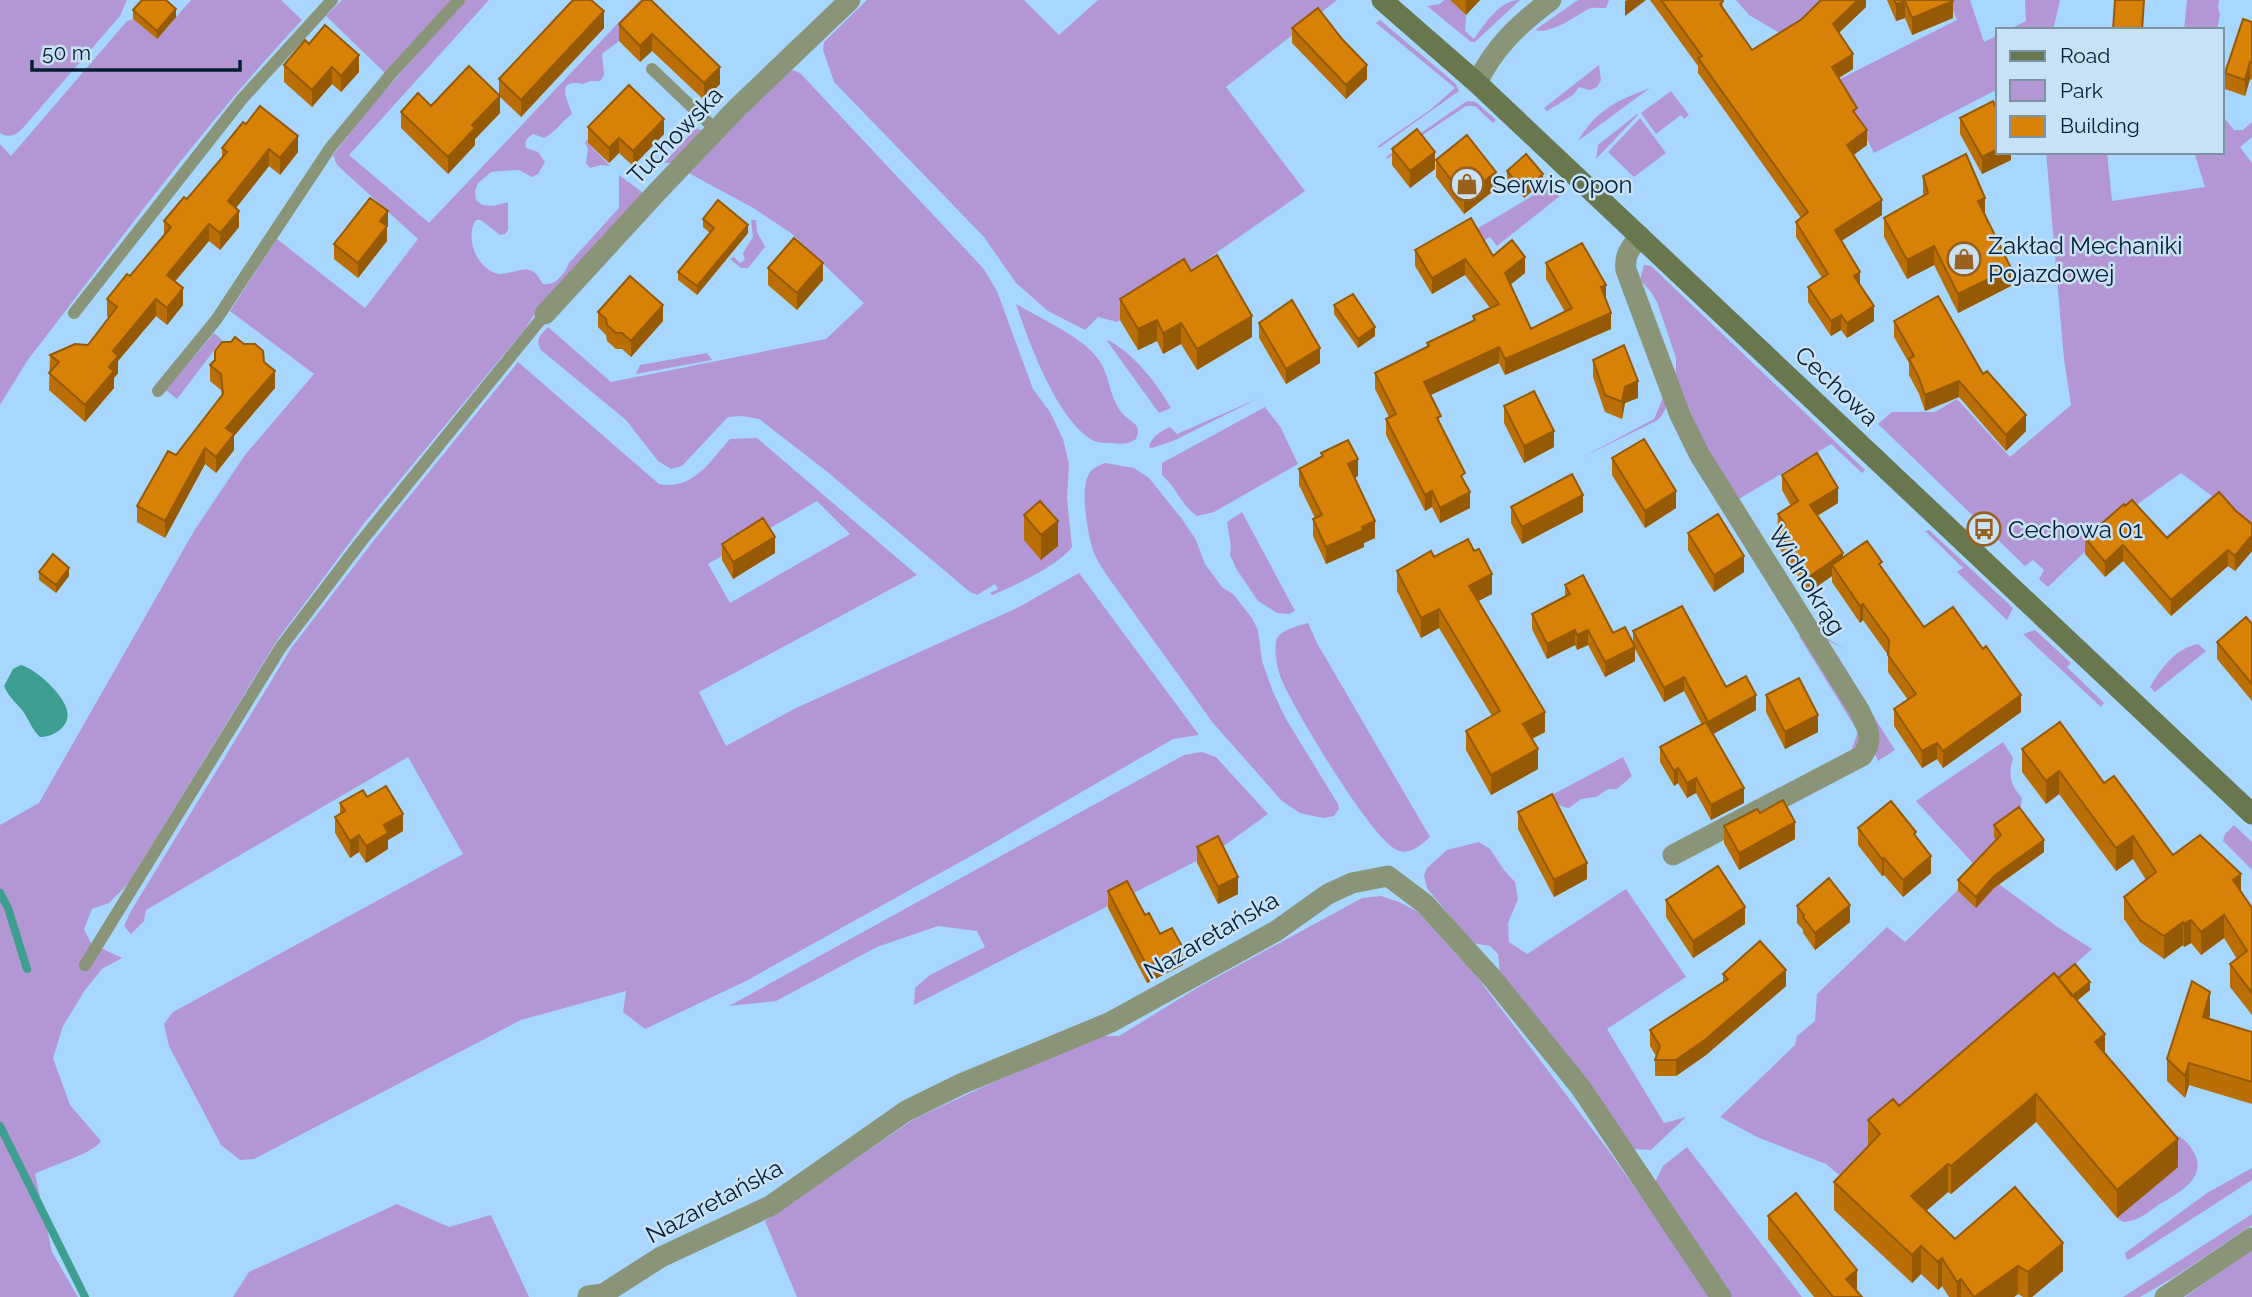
<svg xmlns="http://www.w3.org/2000/svg" width="2252" height="1297" viewBox="0 0 2252 1297" font-family="Raleway,sans-serif">
	<rect width="100%" height="100%" fill="#a7d6ff"/>
	<!-- green -->
	<path fill="#b397d5" fill-rule="evenodd" d="M0,0H127L120,16L22,129C15,136 8,138 0,133Z
		M191,0H281L302,20C202,126 116,246 27,361L0,405V144L11,156L127,21L133,19L157,39Z
		M342,0H452L385,73L326,16Z
		M465,0H489L349,155L429,223L640,0H649L619,41L602,54L604,75L600,81H590L583,84C554,78 568,101 572,114C561,122 556,132 544,138L533,134C527,138 524,141 526,148L538,152L545,162L538,174L532,177L519,170L499,171L491,172L478,183L475,191L476,200L482,205L494,206L508,202V230L505,234L500,235L481,220H476C464,237 477,270 499,274C510,275 522,266 532,271C537,273 540,280 543,284C556,286 565,273 569,263L619,208V175L642,192V195L534,315L525,329L365,522L278,639L128,884L109,903L92,909L84,929L91,943L122,958L102,969L85,990L63,1026L53,1058L70,1105L101,1141C93,1154 51,1165 35,1174L52,1252L78,1297H0V825L39,803L194,531L245,455L314,374L230,311L277,239L365,308L418,239L337,165L333,155L375,102Z
		M867,0H1024L1059,35L1098,0H1337L1226,87L1305,191L1117,322L1098,317L1085,330L1048,311L1016,283L984,237L834,82L823,50L824,42Z
		M1444,0H1450L1466,15L1465,31L1474,39C1485,24 1499,0 1520,0L1475,42H1471L1427,6L1440,4Z
		M1578,0H1609L1606,8C1600,8 1593,7 1588,9C1576,16 1550,35 1535,30Z
		M1736,0H1836L1783,35L1749,15Z
		M1949,0H1970L1984,42L1998,35V89L1874,153L1853,111L1832,83L1957,20Z
		M2025,0H2060L2053,30H2008L2026,21Z
		M2187,0H2219L2218,8L2220,14L2217,30H2184Z
		M1380,20L1456,84L1459,91L1379,148L1378,146L1430,110L1455,88L1376,23Z
		M1599,65L1601,80L1597,87L1590,90L1579,87L1573,95L1547,111L1544,108Z
		M793,70L800,73L983,268L997,291L1033,389L1050,412L1063,439L1069,464L1067,498L1072,547C1059,565 1013,587 992,595L990,593L998,589L995,584L977,595L970,592L825,470L759,419L742,416L728,417L682,466L671,469L658,461L626,420L541,350C534,340 541,335 548,327L611,382L826,339L864,303L791,233L755,209L685,171L789,71Z
		M1650,88L1578,141C1596,110 1618,100 1650,88Z
		M1671,91L1689,115L1684,119L1681,115L1656,134L1641,113Z
		M1467,101L1476,102L1496,120L1493,123L1475,106H1466L1387,159L1386,157Z
		M1637,114L1638,115L1596,159L1598,145Z
		M2222,115L2234,130H2243L2252,122V137L2240,147L2252,163V527L2164,545L2160,542L2212,496L2181,473L2125,513L2048,587L2039,579L2044,570L2033,560L2025,566L1878,424L1892,412H1935L1957,399L2010,457L2071,405L2064,359L2046,152H2107L2112,201L2205,187L2194,152H2222Z
		M1640,118L1666,153L1634,177L1608,152Z
		M696,128L704,131L673,163H664Z
		M594,133L588,143L610,166L601,165L590,168L586,163L588,149L585,142Z
		M1551,185L1560,196L1497,246L1490,237L1471,248L1463,237Z
		M751,220H756L757,232L765,247L748,268H741L730,259L734,257L740,263L745,260L743,253L753,237Z
		M1644,265L1651,266L1865,470L1862,473L1831,444L1739,499L1821,635L1845,649L1819,636L1713,461L1676,382V358L1657,302L1651,292L1640,280Z
		M1016,304C1041,319 1086,338 1101,363C1110,379 1110,399 1123,414C1131,423 1143,424 1136,439C1128,445 1120,444 1110,443C1105,443 1099,443 1094,441C1057,421 1029,342 1016,304Z
		M214,333L222,340L177,399L166,390Z
		M1108,340C1133,353 1157,383 1171,408L1159,413L1107,341Z
		M707,353L712,360L636,374L640,365Z
		M518,362L659,484C693,491 710,461 730,439L757,438L917,575L699,692L726,746L796,708L1019,607L1079,573L1199,735L1173,739L980,851L746,981L645,1029L623,1012L626,991L521,1020L254,1159L240,1160L221,1145L169,1046L164,1024L173,1012L463,854L408,757L146,910L144,921L131,934L124,926L131,911L292,647L375,539ZM817,501L850,534L730,603L708,564Z
		M1259,398L1173,441L1152,448L1149,447C1151,437 1161,431 1170,427L1177,434Z
		M1663,398C1668,407 1665,412 1658,420L1583,457L1654,419Z
		M1265,407L1281,428L1298,464L1214,512L1197,516C1182,506 1176,487 1162,475V463Z
		M1105,463L1134,468L1149,478L1182,519L1196,540L1205,564L1222,587L1233,594L1252,618L1258,630L1262,661L1273,692L1286,719L1338,804L1339,809L1334,816L1323,818L1300,813L1282,801L1213,723L1108,577C1103,569 1097,561 1094,553C1088,537 1080,491 1088,476C1091,468 1098,466 1105,463Z
		M1242,512L1295,611L1289,614L1277,613L1258,601L1237,570L1230,555L1231,547L1227,522Z
		M1929,530L2013,608L2007,620L1957,572L1963,568L1925,531Z
		M1308,623L1317,643L1430,837C1421,845 1409,856 1397,850C1372,840 1296,712 1283,683C1278,673 1274,653 1276,641C1279,630 1298,626 1308,623Z
		M2035,630L2071,663L2067,667L2104,703L2101,707L2023,634Z
		M1802,634L1856,719L1860,738L1855,750L1851,751L1858,732L1799,636Z
		M2198,644L2206,651L2155,692L2150,687C2161,668 2176,648 2198,644Z
		M1839,664L1846,668V673L1895,750L1878,761Z
		M2003,742L2013,758C2008,776 2010,784 2022,798L2019,818L1994,836L2003,850L1978,869L2059,928L2092,949L1868,1148L1961,1258L1976,1248L2016,1293L1976,1264L1966,1260L1958,1265L1861,1174L1850,1184L1826,1164L1757,1137L1720,1117L1795,1045L1797,1036L1815,1021L1817,994L1887,927L1905,942L1977,871L1978,869L1916,801Z
		M1202,752L1216,757L1268,814L1218,850L914,1005L915,988L930,975L985,947L977,931L938,926L877,947L776,1001L729,1006L1184,755Z
		M1623,757L1632,776L1617,789H1608L1596,797L1581,799L1569,808C1561,807 1554,803 1550,796Z
		M2234,825L2252,842V870L2223,841L2225,834Z
		M1479,842L1490,849L1504,870L1515,882L1518,899L1508,923L1509,942L1527,954L1626,889L1686,977L1607,1029L1664,1123L1686,1117L1651,1150L1634,1149L1500,975L1498,954L1490,946L1472,943L1427,888L1424,875L1427,868L1447,850Z
		M1381,896L1399,902L1418,912L1477,977L1611,1154L1712,1297H797L765,1221L914,1119L1024,1068L1103,1036H1119L1197,988L1362,898Z
		M2168,1133C2180,1136 2186,1139 2193,1151C2210,1178 2177,1193 2157,1206C2147,1213 2136,1222 2123,1222L2117,1218L2177,1167Z
		M1687,1147L1802,1297H1728L1655,1182L1663,1166Z
		M2252,1168V1180L2133,1257L2128,1260L2126,1258L2125,1253L2207,1193Z
		M397,1204L449,1227L491,1215L529,1297H233L249,1272Z
		M2252,1214V1225L2176,1276L2140,1297H2123Z
		M2252,1250V1297H2185Z"/>
	<!-- water -->
	<path fill="#3e9e92" d="M21,665C36,669 63,694 67,710C71,727 53,737 40,737C32,730 29,720 23,711C16,703 9,697 4,686L13,669Z"/>
	<g fill="none" stroke-linecap="round" stroke-linejoin="round">
		<!-- stream -->
		<path stroke="#3e9e92" stroke-width="8" d="M0,893L8,908L27,969
			M0,1126L85,1297"/>
		<!-- lane -->
		<path stroke="#8a9478" stroke-width="12" d="M652,69L716,130
			M74,313L242,99L332,0
			M158,391L216,320L330,148L391,74L459,0
			M85,965L281,647L360,543L545,314"/>
		<!-- street -->
		<path stroke="#8a9478" stroke-width="21" d="M1477,83C1494,47 1520,23 1551,0
			M1640,236C1630,248 1624,255 1626,270L1680,415L1699,454L1859,710C1867,727 1875,739 1862,756L1673,855
			M545,314L657,192L738,107L850,0
			M588,1296L603,1294L661,1257L770,1206L906,1111L961,1084L1111,1022L1276,931L1328,894L1352,883L1388,876L1425,904L1493,979L1581,1088L1721,1297
			M2165,1297L2252,1238"/>
		<!-- secondary -->
		<path stroke="#68774d" stroke-width="21" d="M1382,0L1477,83L2252,814"/>
	</g>
	<!-- wall -->
	<path fill="#b96f06" d="M643,0L720,84L704,100L652,51L640,62L619,41V24Z
		M1450,0H1480L1466,15Z
		M1650,0H1722L1723,9L1752,50L1866,0V7L1839,33L1853,69L1839,78L1857,116L1867,145L1853,155L1882,215L1841,241L1874,321L1847,338L1841,330L1831,336L1808,302V287L1822,278L1796,237V222L1801,218L1698,73V66Z
		M1887,0H1952L1953,18L1912,35L1905,18L1896,21Z
		M133,10L176,17L157,39L133,19Z
		M2252,22V80L2250,79L2245,96L2225,89V73Z
		M604,28L521,117L500,97V113L475,139V145L448,174L401,128V112L431,106L499,95V79Z
		M1292,28L1367,79L1346,99L1292,43Z
		M309,44L359,72L341,92L332,84L312,107L284,82V65Z
		M1960,118L2011,152V160L1982,174L1960,134Z
		M246,124L298,152L280,175L269,166L236,208L239,227L220,250L209,241L175,281L183,305L167,325L156,316L118,361V373L114,378V388L85,422L49,390L50,355L88,345L109,318L107,316V299L130,276L164,236V221L187,199L222,157V148Z
		M588,127L664,134L633,166L619,153L609,163L588,143Z
		M1392,149L1435,169L1410,188L1392,165Z
		M1436,160L1496,189L1464,214L1436,177Z
		M1507,171L1543,182L1524,198L1507,179Z
		M1923,176L1985,215L2011,286L1958,313L1934,265L1907,279L1884,237V218L1923,196Z
		M703,219L748,233L697,295L678,280V272L710,233L703,227Z
		M387,226V241L358,278L334,259V244L388,226Z
		M1415,250L1493,256L1525,273L1510,285L1531,329L1565,312L1546,279V263L1606,299L1611,329L1505,375L1499,363L1431,395L1441,426L1465,483L1470,508L1440,523L1432,507L1425,511L1386,435V419L1389,417L1375,389V373L1427,347V343L1473,321V316L1490,308L1465,275L1432,294L1415,266Z
		M768,268L823,280L797,310L768,285Z
		M1191,271L1252,337L1197,370L1181,344L1163,354L1157,341L1138,350L1120,320V299Z
		M1334,305L1375,336L1358,348L1334,314Z
		M598,312L663,321L631,357L622,349H616L607,341L606,335L598,327Z
		M1894,321L1983,374L2026,431L2006,451L1959,397L1925,411L1919,394L1909,375V363L1894,337Z
		M1259,323L1320,363L1286,384L1259,338Z
		M215,351L264,362L275,388L234,436V450L216,473L205,464L165,538L137,522V506L222,396L221,390L210,381V365L215,360Z
		M1593,360L1638,398L1625,403L1622,419L1605,412L1593,377Z
		M1504,406L1554,447L1524,463L1504,423Z
		M1321,453L1358,476L1354,478L1375,538L1364,543V547L1326,564L1313,536V519L1315,518L1299,485V469L1321,457Z
		M1612,458L1676,508L1645,528L1612,475Z
		M1782,475L1838,503L1817,516L1843,557L1882,569L1924,627L2021,712L1943,768L1937,759L1922,768L1894,726V709L1908,700L1888,672V655L1863,620L1860,623L1832,582V576L1809,592L1777,545L1778,514L1791,506L1782,490Z
		M1511,507L1583,512L1522,544L1511,523Z
		M2236,511L2252,524V551L2235,571L2228,566L2171,616L2123,561L2105,577L2085,554V538H2167Z
		M1024,515L1058,546L1041,560L1024,540Z
		M1688,533L1744,572L1714,592L1688,550Z
		M722,544L775,553L733,579L722,560Z
		M1434,557L1492,594L1478,601L1545,732L1532,739L1538,769L1491,795L1466,750V731L1492,716L1439,628L1421,638L1397,591V571Z
		M39,572L69,576L56,593L39,580Z
		M1565,585L1613,633L1633,643V631L1726,687L1756,710L1713,734L1744,803L1711,820L1696,793L1687,798L1678,783L1674,786L1660,762V747L1702,725L1684,691L1664,702L1635,649V661L1605,677L1588,645L1577,650L1575,645L1547,659L1532,629V614L1565,596Z
		M2252,624V701L2217,659V642Z
		M1766,695L1818,732L1785,749L1766,712Z
		M2022,749L2104,783L2173,855L2241,892L2252,908V1015L2230,987V964L2237,959L2224,938L2201,955L2191,943L2184,947L2183,945L2164,959L2140,942L2124,919V897L2146,880L2133,859L2116,871L2059,794L2046,804L2022,772Z
		M367,797L403,831L388,840V849L366,863L359,852L350,858L335,833V817L340,813V803Z
		M1518,812L1587,879L1554,897L1518,829Z
		M1760,813L1795,839L1739,870L1724,843V826Z
		M1994,825L2044,852L1994,888L1976,908L1958,891V880L1996,840L1994,837Z
		M1858,828L1916,838L1931,873L1903,897L1884,875L1882,876L1858,845Z
		M1197,847L1238,894L1218,904L1197,863Z
		M1108,891L1145,915L1183,965L1147,983L1108,908Z
		M1666,900L1745,924L1693,958L1666,917Z
		M1797,906L1850,922L1815,950L1803,933V930L1797,923Z
		M1723,974L1786,986L1706,1055L1676,1076H1655V1060L1656,1056L1650,1046V1030L1723,982Z
		M2058,978L2090,990L2077,1001L2105,1053L2178,1167L2117,1218L2036,1122L1951,1194L1948,1192L1926,1211L1955,1239L2063,1271L2032,1297H2023L2018,1294L2014,1297H1949L1942,1286L1938,1290L1921,1274L1912,1283L1834,1210V1182L1868,1146V1120L1899,1106Z
		M2210,1015L2209,1018L2252,1032V1104L2189,1085L2185,1098L2167,1081V1059Z
		M1768,1216L1857,1292L1862,1297H1814L1768,1239Z"/>
	<!-- shaded-wall -->
	<path fill="#965a05" d="M1466,0H1480L1466,15Z
		M1627,0H1646L1625,16V1Z
		M1858,0H1866V7L1833,38V24Z
		M1905,1V18L1896,21V4Z
		M1953,1V18L1912,35V18Z
		M176,9V17L157,39V31Z
		M604,11V28L521,117V100Z
		M652,34V51L640,62V46Z
		M1853,54V69L1832,82V67Z
		M359,55V72L341,92V76Z
		M2250,62V79L2245,96V80Z
		M1367,65V79L1346,99V85Z
		M332,67V84L312,107V90Z
		M720,67V84L704,100V83Z
		M500,96V113L475,139V145L448,174V157L472,125Z
		M664,119V134L633,166V151Z
		M1867,130V145L1847,160V145Z
		M298,136V152L280,175V158Z
		M619,138V153L609,163V148Z
		M269,149V166L228,218V201Z
		M1998,149V152H2011V160L1982,174V157Z
		M1435,152V169L1410,188V171Z
		M1496,172V189L1464,214V197Z
		M1543,174V182L1524,198V190Z
		M1985,198V216L1978,201Z
		M1882,200V215L1835,245V230Z
		M239,211V227L220,250V233Z
		M388,211V226L380,235V221Z
		M209,224V241L167,291V275Z
		M748,225V233L697,295V286Z
		M387,226V241L358,278V263Z
		M1934,246V265L1907,279V260Z
		M1525,257V273L1505,289V273Z
		M1465,259V275L1432,294V278Z
		M823,263V280L797,310V293Z
		M2011,268V286L1958,313V294Z
		M1860,272V287L1854,276Z
		M1606,285V301L1601,287Z
		M183,288V305L167,325V308Z
		M156,299V316L118,361V373L114,378V388L85,422V405L109,367L113,351Z
		M663,305V321L631,357V341Z
		M1874,306V321L1847,338V323Z
		M1611,313V329L1505,375V359Z
		M1841,315V330L1831,336V321Z
		M1252,316V337L1197,370V349Z
		M1157,320V341L1138,350V329Z
		M1181,323V344L1163,354V333Z
		M1375,327V336L1358,348V339Z
		M1499,347V363L1424,398V382Z
		M1320,348V363L1286,384V369Z
		M275,371V388L234,436V450L216,473V457L226,428Z
		M1638,381V398L1625,403L1622,419V402L1625,387Z
		M1959,381V397L1925,411V395Z
		M2026,415V431L2006,451V435Z
		M1554,431V447L1524,463V446Z
		M205,448V464L165,538V521Z
		M1358,459V476L1348,481V464Z
		M1838,488V503L1810,520V505Z
		M1432,491V507L1425,511V495Z
		M1676,491V508L1645,528V511Z
		M1470,492V508L1440,523V508Z
		M1583,495V512L1522,544V527Z
		M1058,521V546L1041,560V535Z
		M1375,521V538L1364,543V547L1326,564V547Z
		M2252,535V551L2235,571V556Z
		M775,537V553L733,579V562Z
		M2123,545V561L2105,577V562Z
		M2228,550V566L2171,616V600Z
		M1843,553V568L1832,565V576L1809,592V577Z
		M1744,556V572L1714,592V575Z
		M69,568V576L56,593V585Z
		M1492,574V594L1469,606V586Z
		M1863,604V620L1860,623V606Z
		M1439,609V628L1421,638V618Z
		M1575,630V645L1547,659V644Z
		M1588,630V645L1577,650V635Z
		M1635,647V661L1605,677V662Z
		M1684,677V691L1664,702V688Z
		M1756,695V710L1708,737V722Z
		M2021,695V712L1943,768V751Z
		M1545,712V732L1523,743V724Z
		M1818,715V732L1785,749V732Z
		M1937,743V759L1922,768V751Z
		M1538,749V769L1491,795V775Z
		M1678,768V783L1674,786V771Z
		M2059,771V794L2046,804V781Z
		M1696,778V793L1687,798V783Z
		M1744,788V803L1711,820V805Z
		M403,814V831L388,840V849L366,863V846L384,825Z
		M1795,822V839L1739,870V853Z
		M359,835V852L350,858V841Z
		M2133,836V859L2116,871V848Z
		M2044,840V852L1994,888L1976,908V897L1994,876Z
		M1931,856V873L1903,897V880Z
		M1884,858V875L1882,876V859Z
		M1587,863V879L1554,897V880Z
		M2241,874V897L2233,880Z
		M1238,877V894L1218,904V887Z
		M1850,905V922L1815,950V933Z
		M1745,907V924L1693,958V941Z
		M2224,915V938L2201,955V932Z
		M2191,920V943L2184,947V924Z
		M2183,922V945L2164,959V936Z
		M1183,948V965L1147,983V966Z
		M1786,970V986L1706,1055L1676,1076V1060Z
		M2090,982V990L2070,1006V998Z
		M2210,992V1015L2203,1039V1017Z
		M2105,1034V1062L2095,1042Z
		M2189,1063V1085L2185,1098V1076Z
		M2036,1094V1122L1951,1194V1166Z
		M2178,1139V1167L2117,1218V1190Z
		M1948,1164V1192L1911,1224V1196Z
		M2063,1243V1271L2032,1297H2028V1272Z
		M1921,1246V1274L1912,1283V1255Z
		M1942,1258V1286L1938,1290V1262Z
		M2018,1266V1294L2014,1297H1974Z
		M1857,1270V1292L1846,1279Z
		M1961,1279V1297H1957V1282Z"/>
	<!-- building -->
	<path fill="#d78107" stroke="#965a05" stroke-width="2" d="M142,0H166L176,9L157,31L133,10Z
		M573,0H591L604,11L521,100L499,79Z
		M643,0H651L720,67L704,83L652,34L640,46L619,24Z
		M1661,0H1722L1723,1L1720,4L1752,50L1802,19L1821,0H1858L1833,24L1853,54L1832,67L1857,108L1853,111L1867,130L1847,145L1882,200L1835,230L1860,272L1854,276L1874,306L1847,323L1841,315L1831,321L1808,287L1828,274L1796,222L1808,212L1698,58L1702,56Z
		M1894,0H1952L1953,1L1912,18L1905,1L1896,4Z
		M2115,0H2144L2142,30H2113Z
		M1318,8L1342,39L1367,65L1346,85L1292,28Z
		M2243,19L2252,22V63L2250,62L2245,80L2225,73Z
		M325,25L359,55L341,76L332,67L312,90L284,65L305,40L309,44Z
		M469,66L500,96L472,125L475,128L448,157L401,112L418,93L431,106Z
		M629,85L664,119L633,151L619,138L609,148L588,127Z
		M1993,101L1998,112V149L1982,157L1960,118Z
		M260,106L298,136L280,158L269,149L228,201L239,211L220,233L209,224L167,275L183,288L167,308L156,299L113,351L118,356L109,367L114,371L85,405L49,373L59,362L50,355L75,344L88,345L117,307L107,299L127,274L130,276L171,227L164,221L184,197L187,199L227,152L222,148L243,122L246,124Z
		M1417,129L1435,152L1410,171L1392,149Z
		M1467,135L1496,172L1464,197L1436,160Z
		M1526,154L1543,174L1524,190L1507,171Z
		M1966,154L1985,198L1978,201L2011,268L1958,294L1934,246L1907,260L1884,218L1928,193L1923,176Z
		M370,198L388,211L380,221L387,226L358,263L334,244Z
		M718,200L748,225L697,286L678,272L714,228L703,219Z
		M1471,218L1493,256L1512,240L1525,257L1505,273L1531,329L1572,308L1546,263L1582,243L1606,285L1601,287L1611,313L1505,359L1499,347L1424,382L1441,416L1437,418L1465,473L1461,476L1470,492L1440,508L1432,491L1425,495L1386,419L1396,414L1375,373L1429,346L1427,343L1475,320L1473,316L1499,304L1465,259L1432,278L1415,250Z
		M794,238L823,263L797,293L768,268Z
		M1217,255L1252,316L1197,349L1181,323L1163,333L1157,320L1138,329L1120,299L1184,259L1191,271Z
		M630,276L663,305L631,341L622,333H616L607,325L606,319L598,312Z
		M1353,294L1375,327L1358,339L1334,305Z
		M1938,296L1983,374L1987,371L2026,415L2006,435L1959,381L1925,395L1919,378L1909,359L1914,356L1894,321Z
		M1292,300L1320,348L1286,369L1259,323Z
		M235,337L244,344H255L263,351L264,362L275,371L226,428L234,434L216,457L205,448L165,521L137,506L168,451L176,455L223,394L221,374L210,365L215,360V351L222,342H231Z
		M1624,345L1638,381L1625,387L1622,402L1605,395L1593,360Z
		M1534,391L1554,431L1524,446L1504,406Z
		M1644,439L1676,491L1645,511L1612,458Z
		M1348,440L1358,459L1348,464L1375,521L1362,527L1364,530L1326,547L1313,519L1322,515L1299,469L1323,456L1321,453Z
		M1817,453L1838,488L1810,505L1843,553L1809,577L1777,530L1785,524L1778,514L1798,501L1782,475Z
		M1572,474L1583,495L1522,527L1511,507Z
		M2219,492L2236,511L2252,524V535L2235,556L2228,550L2171,600L2123,545L2105,562L2085,538L2124,504L2125,506L2132,500L2167,538Z
		M1040,501L1058,521L1041,535L1024,515Z
		M1718,514L1744,556L1714,575L1688,533Z
		M763,518L775,537L733,562L722,544Z
		M1468,539L1474,551L1479,549L1492,574L1469,586L1545,712L1523,724L1538,749L1491,775L1466,731L1500,711L1439,609L1421,618L1397,571L1431,551L1434,557Z
		M1867,541L1882,562L1879,564L1924,627L1953,607L1983,649L1986,646L2021,695L1943,751L1937,743L1922,751L1894,709L1916,694L1888,655L1889,640L1863,604L1860,606L1832,565Z
		M53,554L69,568L56,585L39,572Z
		M1583,575L1613,633L1625,627L1635,647L1605,662L1588,630L1577,635L1575,630L1547,644L1532,614L1570,594L1565,585Z
		M1682,606L1726,687L1746,676L1756,695L1708,722L1684,677L1664,688L1633,631Z
		M2246,617L2252,624V684L2217,642Z
		M1799,678L1818,715L1785,732L1766,695Z
		M1706,722L1744,788L1711,805L1696,778L1687,783L1678,768L1674,771L1660,747Z
		M2060,722L2104,783L2114,776L2173,855L2200,835L2241,874L2233,880L2252,908V993L2230,964L2247,951L2224,915L2201,932L2191,920L2184,924L2183,922L2164,936L2140,920L2124,897L2156,872L2133,836L2116,848L2059,771L2046,781L2022,749Z
		M386,786L403,814L384,825L388,833L366,846L359,835L350,841L335,817L345,811L340,803L363,790L367,797Z
		M1552,794L1587,863L1554,880L1518,812Z
		M1783,800L1795,822L1739,853L1724,826L1757,809L1760,813Z
		M1891,801L1916,832L1914,834L1931,856L1903,880L1884,858L1882,859L1858,828Z
		M2019,807L2044,840L1994,876L1976,897L1958,880L2001,835L1994,825Z
		M1218,836L1238,877L1218,887L1197,847Z
		M1718,866L1745,907L1693,941L1666,900Z
		M1829,878L1850,905L1815,933L1803,917L1804,915L1797,906Z
		M1127,881L1145,915L1149,913L1160,934L1172,928L1183,948L1147,966L1108,891Z
		M1760,941L1786,970L1706,1039L1676,1060H1655L1660,1046L1650,1030L1728,979L1723,974Z
		M2075,964L2090,982L2072,996L2058,978Z
		M2054,973L2105,1034L2095,1042L2178,1139L2117,1190L2036,1094L1951,1166L1948,1164L1911,1196L1955,1239L2015,1187L2063,1243L2028,1272L2018,1266L1974,1297L1961,1279L1957,1282L1942,1258L1938,1262L1921,1246L1912,1255L1834,1182L1880,1134L1868,1120L1893,1099L1899,1106Z
		M2192,981L2210,992L2203,1017L2252,1032V1082L2189,1063L2185,1076L2167,1059Z
		M1796,1193L1857,1270L1846,1279L1862,1297H1833L1768,1216Z"/>
	<!-- icons -->
	<defs>
		<symbol id="shop-ring" viewBox="-11 -11 22 22"><circle r="9.5" fill="#c9e1f5" stroke="#99601e" stroke-width="1.5"/><path d="M-5-2.5h2.3a2.7 3.5 0 0 1 5.4 0H5L5.5 6h-11ZM-1.5-2.5h3a1.5 2.3 0 0 0-3 0Z" fill="#99601e"/></symbol>
		<symbol id="bus-ring" viewBox="-11 -11 22 22"><circle r="9.5" fill="#c9e1f5" stroke="#99601e" stroke-width="1.5"/><path d="M-5-6H5V4H4V6H2V4H-2V6H-4V4H-5ZM-3.5-4V0h7V-4ZM-3.5 1.2v1.5H-2V1.2ZM2 1.2v1.5H3.5V1.2Z" fill="#99601e"/></symbol>
	</defs>
	<g fill-rule="evenodd">
		<use href="#shop-ring" x="1448" y="165" width="38" height="38"/>
		<use href="#shop-ring" x="1945" y="240" width="38" height="38"/>
		<use href="#bus-ring" x="1965" y="510" width="38" height="38"/>
	</g>
	<g text-anchor="middle" dominant-baseline="central" stroke-width="5" stroke-linejoin="round" paint-order="stroke">
		<!-- street labels -->
		<g font-size="24" fill="#061e31" stroke="#c9e1f5">
			<text transform="translate(675 135) rotate(-46)">Tuchowska</text>
			<text transform="translate(1837 386) rotate(43)">Cechowa</text>
			<text transform="translate(1807 580) rotate(58)">Widnokrąg</text>
			<text transform="translate(1211 935) rotate(-30)">Nazaretańska</text>
			<text transform="translate(714 1201) rotate(-28)">Nazaretańska</text>
		</g>
		<!-- poi labels -->
		<g font-size="24" fill="#061e31" stroke="#c9e1f5" text-anchor="start">
			<text x="1492" y="184">Serwis Opon</text>
			<text x="1988" y="245">Zakład Mechaniki<tspan x="1988" dy="28">Pojazdowej</tspan></text>
			<text x="2008" y="529">Cechowa 01</text>
		</g>
	</g>
	<!-- legend -->
	<rect x="1996" y="28" width="228" height="126" fill="#c9e1f5" stroke="#7b93a7" stroke-width="2"/>
	<rect x="2010" y="51" width="35" height="10" fill="#68774d" stroke="#7b93a7" stroke-width="2"/>
	<text x="2060" y="63" font-size="21" fill="#061e31">Road</text>
	<rect x="2010" y="80" width="35" height="21" fill="#b397d5" stroke="#7b93a7" stroke-width="2"/>
	<text x="2060" y="98" font-size="21" fill="#061e31">Park</text>
	<rect x="2010" y="116" width="35" height="21" fill="#d78107" stroke="#7b93a7" stroke-width="2"/>
	<text x="2060" y="133" font-size="21" fill="#061e31">Building</text>
	<!-- scale -->
	<path d="M32 60v10h208v-10" fill="none" stroke="#061e31" stroke-width="3.5"/>
	<text x="42" y="60" font-size="21" fill="#061e31" stroke="#c9e1f5" stroke-width="5" paint-order="stroke">50 m</text>
</svg>
